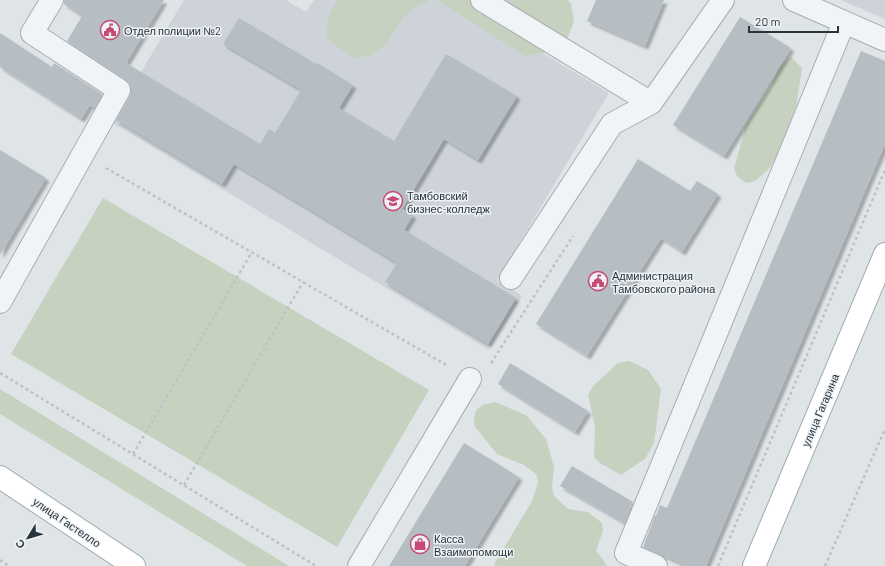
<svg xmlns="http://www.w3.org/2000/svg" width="885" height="566" viewBox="0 0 885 566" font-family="Barlow,sans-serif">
	<defs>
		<filter id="shadow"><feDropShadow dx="3.5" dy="3.5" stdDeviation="1" flood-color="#0004"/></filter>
	</defs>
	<rect width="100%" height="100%" fill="#dfe4e7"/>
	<!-- built -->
	<path fill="#cdd3d9" d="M184,0H286L306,12L314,0H454L609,93L497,280L522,296L489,350L111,122Z
		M841,0H885V19Z"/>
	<!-- green -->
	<path fill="#c7d1c0" d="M337,0H431L419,5L404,16L385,45L372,55L355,58L337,47L326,36L328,18Z
		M437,0H568L571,4L574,21L568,37L557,50L525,56Z
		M791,57L802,68L796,107L779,154L768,170L755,181L746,183L737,176L734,168L746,125L772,85L778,68L784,62Z
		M103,198L429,390L337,547L11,354Z
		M629,361L648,370L661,389L654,443L645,459L621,475L600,463L594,457L595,427L588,395L593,386L618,363Z
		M0,389L289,566H247L0,414Z
		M495,402L526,415L546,439L554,467L552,488L554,496L568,509L588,512L602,523L603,531L596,550L607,566H494L495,563L532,501L538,483L537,475L524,465L497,454L475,427L474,419L476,410L483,405Z"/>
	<!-- building -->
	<path fill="#b6bec4" filter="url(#shadow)" d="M64,0H164L126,63L260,144L269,129L275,133L301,90L223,44L239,18L316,64L317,63L353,85L339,108L394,141L446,54L517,96L478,160L444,139L402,209L413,215L404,230L516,298L488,344L385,282L397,263L317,214L234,164L222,184L116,120L130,96L131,90L130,84L126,80L67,41L82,16L64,4Z
		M596,0H664L645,46L587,21Z
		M740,17L791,48L724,156L673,125Z
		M0,33L52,67L54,63L102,94L95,108L90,105L81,119L0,67Z
		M861,51L885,61V144L706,566H688L643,547L655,515L656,516L660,505L667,508Z
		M0,150L46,178L0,255Z
		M638,159L690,191L697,181L718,194L682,252L661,238L587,356L536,324Z
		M510,363L588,411L575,432L498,384Z
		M464,443L519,477L465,566H389Z
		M572,466L633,502L625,523L560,486Z"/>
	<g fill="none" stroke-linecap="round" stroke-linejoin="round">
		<defs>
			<path id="minor" d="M482,0L651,103
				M794,0L885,40
				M511,278L612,124L651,103L723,0
				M0,302L119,90L32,33L52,0
				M359,566L470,379
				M656,566L626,553L844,22"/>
			<path id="major" d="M0,477L134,566
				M754,566L885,254"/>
		</defs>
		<!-- minor casing -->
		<use href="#minor" stroke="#a5acb1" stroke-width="24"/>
		<!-- major casing -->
		<use href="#major" stroke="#9faab2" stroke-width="24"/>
		<!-- path -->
		<path stroke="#bdc2c6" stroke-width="2.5" stroke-dasharray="3 3" stroke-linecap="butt" d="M106,168L448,366
			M491,363L573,236
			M0,373L316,566
			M133,454L252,252
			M184,485L303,282
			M0,560L9,566
			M718,566L885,170
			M825,566L885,429"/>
		<!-- minor -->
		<use href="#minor" stroke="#f1f4f6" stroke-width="22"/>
		<!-- major -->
		<use href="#major" stroke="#fff" stroke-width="22"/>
	</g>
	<!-- icons -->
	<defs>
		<symbol id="civic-ring" viewBox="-11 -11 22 22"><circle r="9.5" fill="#eef2f5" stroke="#c64a73" stroke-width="1.5"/><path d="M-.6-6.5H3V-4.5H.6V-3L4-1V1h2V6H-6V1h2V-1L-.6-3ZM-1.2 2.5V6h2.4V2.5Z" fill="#c64a73"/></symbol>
		<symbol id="university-ring" viewBox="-11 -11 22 22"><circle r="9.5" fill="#eef2f5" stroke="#c64a73" stroke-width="1.5"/><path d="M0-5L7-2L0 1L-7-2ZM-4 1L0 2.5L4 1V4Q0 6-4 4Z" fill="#c64a73"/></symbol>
		<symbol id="shop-ring" viewBox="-11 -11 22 22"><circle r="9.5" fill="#eef2f5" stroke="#c64a73" stroke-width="1.5"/><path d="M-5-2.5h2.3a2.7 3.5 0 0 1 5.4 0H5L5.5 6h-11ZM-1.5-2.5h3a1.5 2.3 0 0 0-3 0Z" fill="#c64a73"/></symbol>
	</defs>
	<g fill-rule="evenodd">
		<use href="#civic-ring" x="99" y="19" width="22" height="22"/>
		<use href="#university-ring" x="382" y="190" width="22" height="22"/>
		<use href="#civic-ring" x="587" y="270" width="22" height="22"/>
		<use href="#shop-ring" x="409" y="533" width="22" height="22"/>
	</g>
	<g text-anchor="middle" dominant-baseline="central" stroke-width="3" stroke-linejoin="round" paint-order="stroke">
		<!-- poi labels -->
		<g font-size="11" fill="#29343d" stroke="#eef2f5" text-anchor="start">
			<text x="124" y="30">Отдел полиции №2</text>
			<text x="407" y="195">Тамбовский<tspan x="407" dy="13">бизнес-колледж</tspan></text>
			<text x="612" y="275">Администрация<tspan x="612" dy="13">Тамбовского района</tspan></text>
			<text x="434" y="538">Касса<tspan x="434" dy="13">Взаимопомощи</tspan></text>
		</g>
		<!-- street labels -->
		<g font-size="11" fill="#29343d" stroke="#eef2f5">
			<text transform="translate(820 410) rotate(-67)">улица Гагарина</text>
			<text transform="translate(67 522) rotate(34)">улица Гастелло</text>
		</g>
	</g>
	<!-- north arrow -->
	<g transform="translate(28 538) rotate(232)" stroke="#eef2f5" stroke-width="3" paint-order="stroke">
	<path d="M0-3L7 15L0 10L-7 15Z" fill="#29343d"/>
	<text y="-6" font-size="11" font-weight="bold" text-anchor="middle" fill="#29343d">С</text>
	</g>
	<!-- scale -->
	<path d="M749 26v6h89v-6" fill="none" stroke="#29343d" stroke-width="2"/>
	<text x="755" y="26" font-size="12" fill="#29343d" stroke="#eef2f5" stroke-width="3" paint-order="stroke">20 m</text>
</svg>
